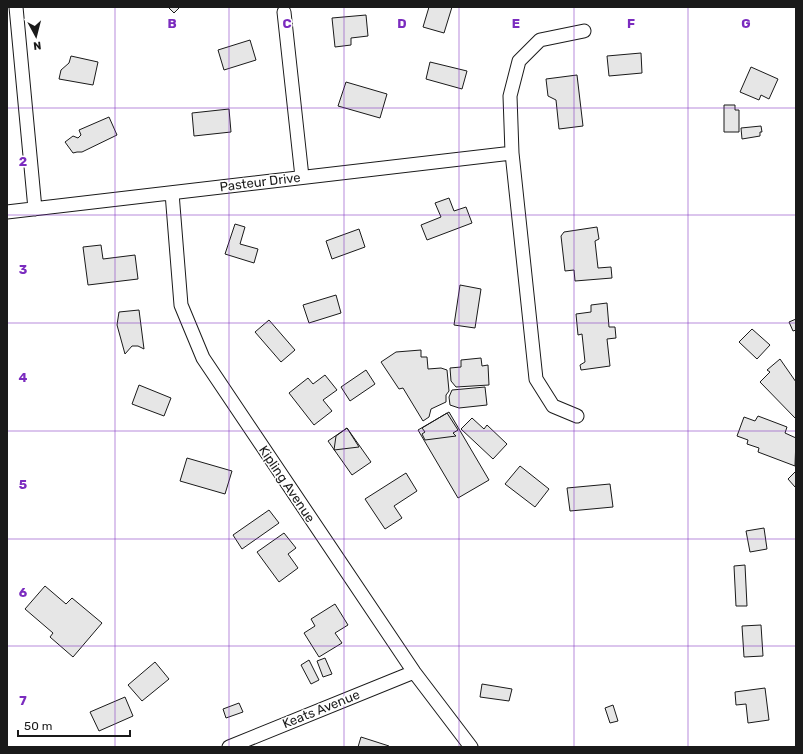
<svg xmlns="http://www.w3.org/2000/svg" width="803" height="754" viewBox="0 0 803 754" font-family="Rubik,sans-serif">
	<rect width="100%" height="100%" fill="#fff"/>
	<!-- building -->
	<path fill="#e6e6e6" stroke="#1a1a1a" d="M168,7H180L174,13Z
		M429,7H452L444,33L423,27Z
		M366,15L368,36L351,38V45L335,47L332,18Z
		M250,40L256,60L224,70L218,50Z
		M641,53L642,73L609,76L607,56Z
		M71,56L98,62L93,85L59,79L61,70L69,63Z
		M430,62L467,71L462,89L426,79Z
		M751,67L778,79L769,99L761,95L759,100L740,92Z
		M577,75L583,126L559,129L556,100L548,96L546,79Z
		M346,82L387,94L380,118L338,106Z
		M724,105H735V110H739V132H724Z
		M229,109L231,132L194,136L192,113Z
		M109,117L117,135L82,152H77L73,153L65,142L73,136L78,138L81,135L79,130Z
		M761,126L762,132H760V136L742,139L741,128Z
		M449,198L454,211L466,207L472,223L427,240L421,225L441,217L435,203Z
		M235,224L245,227L240,244L258,249L254,263L225,254Z
		M597,227L599,239L595,241L598,268L611,267L612,278L575,281L574,270L565,271L561,236L564,232Z
		M359,229L365,247L332,259L326,241Z
		M101,245L103,259L135,255L138,279L88,285L83,247Z
		M460,285L481,289L475,328L454,325Z
		M336,295L341,313L309,323L303,305Z
		M607,303L609,327H615L616,338L607,339L610,366L581,370L580,365L585,362L582,334L578,335L576,314L591,312V305Z
		M139,310L144,349L138,346H132L125,354L117,325L119,312Z
		M796,319V330L793,331L789,322Z
		M269,320L295,350L281,362L255,332Z
		M752,329L770,345L757,359L739,342Z
		M421,350V357H427L428,369L441,368L447,370L449,391L446,395V402L431,409L429,417L423,421L403,388L399,389L381,362L396,352Z
		M481,358L482,366L488,365L489,385L456,387L451,381L450,368L461,367V360Z
		M780,359L796,382V419L760,382L770,372L767,370Z
		M366,370L375,384L350,401L341,387Z
		M325,375L337,390L323,400L332,411L314,425L289,393L308,378L313,384Z
		M139,385L171,398L164,416L132,404Z
		M485,387L487,405L459,408L450,405L449,397L452,390Z
		M449,412L489,480L458,498L418,430Z
		M447,413L458,430L453,433L456,436L425,440L422,434L425,432L422,428Z
		M758,416L787,427L785,433L796,438L795,466L758,452L759,448L747,444L748,440L737,436L744,417L755,421Z
		M472,418L484,429L487,425L507,444L493,459L461,429Z
		M347,428L371,462L352,475L328,441Z
		M347,428L359,447L334,450L336,436Z
		M187,458L232,471L225,494L180,481Z
		M520,466L549,489L535,507L505,484Z
		M796,471V486L795,487L788,479Z
		M406,473L417,491L394,506L402,518L385,529L365,499Z
		M610,484L613,507L570,511L567,488Z
		M269,510L279,523L242,549L233,535Z
		M764,528L767,549L750,552L746,531Z
		M284,533L296,548L288,554L298,568L279,582L257,552Z
		M745,565L747,606H736L734,566Z
		M45,586L66,604L72,598L102,623L73,657L50,637L53,633L25,609Z
		M335,604L348,625L335,633L342,643L319,657L304,633L315,626L311,619Z
		M761,625L763,656L744,657L742,626Z
		M325,658L332,674L323,677L317,661Z
		M309,660L319,680L311,684L301,665Z
		M155,662L169,679L142,701L128,685Z
		M482,684L512,689L509,701L480,697Z
		M765,688L769,720L748,723L746,704L736,705L735,692Z
		M125,697L133,716L99,731L90,712Z
		M239,703L243,712L226,718L223,709Z
		M613,705L618,721L610,723L605,708Z
		M361,737L389,746L388,747H358Z"/>
	<g fill="none" stroke-linecap="round" stroke-linejoin="round">
		<defs>
			<path id="minor" d="M16,7L35,209
				M284,12L302,177
				M172,193L181,305L203,358L414,672L471,747
				M7,212L512,153
				M577,416L553,406L536,379L512,153L510,96L519,61L540,40L584,31
				M229,747L414,672"/>
		</defs>
		<!-- minor casing -->
		<use href="#minor" stroke="#1a1a1a" stroke-width="15"/>
		<!-- minor -->
		<use href="#minor" stroke="#fff" stroke-width="13"/>
	</g>
	<!-- grid -->
	<path fill="none" stroke="#7b2cbf" stroke-width="1" stroke-opacity="0.55" d="M115,7V747M229,7V747M344,7V747M459,7V747M574,7V747M688,7V747M7,108H796M7,215H796M7,323H796M7,431H796M7,539H796M7,646H796"/>
	<g text-anchor="middle" dominant-baseline="central" stroke-width="3" stroke-linejoin="round" paint-order="stroke">
		<!-- street labels -->
		<g font-size="13" fill="#1a1a1a" stroke="#fff">
			<text transform="translate(260 182) rotate(-7)">Pasteur Drive</text>
			<text transform="translate(287 484) rotate(56)">Kipling Avenue</text>
			<text transform="translate(321 709) rotate(-22)">Keats Avenue</text>
		</g>
	</g>
	<g font-size="13" text-anchor="middle" font-weight="bold" fill="#7b2cbf" stroke="#fff" stroke-width="3" stroke-linejoin="round" paint-order="stroke">
		<text x="172" y="28">B</text>
		<text x="287" y="28">C</text>
		<text x="402" y="28">D</text>
		<text x="516" y="28">E</text>
		<text x="631" y="28">F</text>
		<text x="746" y="28">G</text>
		<text x="23" y="166">2</text>
		<text x="23" y="274">3</text>
		<text x="23" y="382">4</text>
		<text x="23" y="489">5</text>
		<text x="23" y="597">6</text>
		<text x="23" y="705">7</text>
	</g>
	<!-- border -->
	<rect width="803" height="754" fill="none" stroke="#1a1a1a" stroke-width="16"/>
	<!-- north arrow -->
	<g transform="translate(36 36) rotate(173)" stroke="#ffffff" stroke-width="3" paint-order="stroke">
	<path d="M0-3L7 15L0 10L-7 15Z" fill="#1a1a1a"/>
	<text y="-6" font-size="11" font-weight="bold" text-anchor="middle" fill="#1a1a1a">N</text>
	</g>
	<!-- scale -->
	<path d="M18 730v6h112v-6" fill="none" stroke="#1a1a1a" stroke-width="2"/>
	<text x="24" y="730" font-size="12" fill="#1a1a1a" stroke="#ffffff" stroke-width="3" paint-order="stroke">50 m</text>
</svg>
